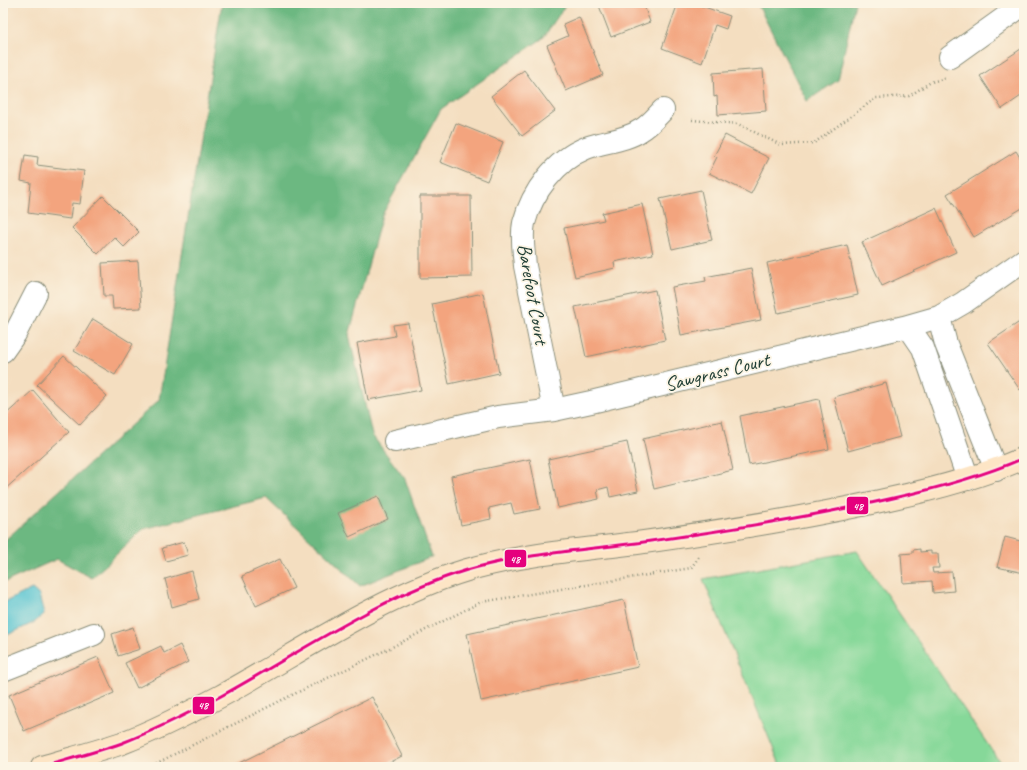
<svg xmlns="http://www.w3.org/2000/svg" width="1027" height="770" viewBox="0 0 1027 770" font-family="Caveat,sans-serif">
	<rect width="100%" height="100%" fill="#fcf5e5"/>
	<filter id="ink" filterUnits="userSpaceOnUse"><feTurbulence type="fractalNoise" baseFrequency=".025" numOctaves="2"/><feDisplacementMap in="SourceGraphic" scale="8" xChannelSelector="R" yChannelSelector="G"/><feConvolveMatrix kernelMatrix="1 2 1 2 8 2 1 2 1" color-interpolation-filters="sRGB"/></filter>
	<filter id="wash" filterUnits="userSpaceOnUse"><feTurbulence type="fractalNoise" baseFrequency=".012" numOctaves="4" result="noise"/><feDisplacementMap in="SourceGraphic" scale="16" xChannelSelector="R" yChannelSelector="G"/><feGaussianBlur stdDeviation="0.9" result="paint"/><feColorMatrix in="noise" values="0 0 0 0 0 0 0 0 0 0 0 0 0 0 0 0 0 1.4 0 .05"/><feComposite in="paint" operator="in"/></filter>
	<g filter="url(#wash)">
		<rect width="100%" height="100%" fill="#f4dec0"/>
		<!-- green -->
		<path fill="#86d899" stroke="#528a66" d="M857,551L1003,767H781L703,579Z"/>
		<!-- forest -->
		<path fill="#6cb881" stroke="#467a5a" d="M222,3H567L543,38L441,109L382,215L349,335L372,435L405,479L432,557L360,586L266,498L143,529L92,578L57,559L3,583V542L159,400Z
			M757,3H855L838,80L807,101Z"/>
		<!-- water -->
		<path fill="#59c5d2" stroke="#3c8183" d="M32,589L39,595L44,614L35,622L3,637V603Z"/>
		<g id="blocks">
			<!-- building -->
			<path fill="#f3a47e" d="M598,3H643L650,22L611,37Z
				M678,3H693L730,16L726,29L715,25L702,63L662,48Z
				M579,17L603,75L566,91L547,45L568,36L563,24Z
				M1024,47V94L1002,109L980,76Z
				M763,69L766,111L718,115L717,96L714,97L713,73Z
				M524,70L555,111L522,136L491,96Z
				M456,123L503,142L487,181L440,162Z
				M725,135L769,158L751,194L709,173L717,157L714,156Z
				M1016,151L1024,164V207L974,237L947,194Z
				M25,155L38,157L37,165L84,171L80,204L72,203L70,219L28,213L31,183L21,181Z
				M701,190L712,240L672,249L660,199Z
				M103,196L139,232L124,247L114,237L98,254L72,228Z
				M420,196H471L472,277L420,278Z
				M642,204L653,254L614,262L615,268L575,277L564,228L604,220L602,213Z
				M936,208L956,252L882,286L862,242Z
				M847,245L858,295L778,313L767,263Z
				M138,261L141,308L113,309L112,296H104L102,263Z
				M751,268L761,320L681,335L672,287L706,281L705,277Z
				M655,290L665,340L586,357L575,307Z
				M483,293L499,373L449,384L432,304Z
				M93,319L133,344L115,375L74,351Z
				M1024,319V387L1020,390L988,343Z
				M408,323L421,390L368,400L357,343L395,336L393,325Z
				M64,356L107,396L80,425L37,385Z
				M886,383L900,437L848,451L834,397Z
				M33,390L69,432L3,491V417Z
				M819,399L829,449L749,465L740,416Z
				M722,421L733,470L654,489L643,439Z
				M627,442L638,491L610,497L608,487L597,490L599,499L558,508L548,459Z
				M530,459L540,509L514,514L511,503L489,508L491,519L461,525L451,476Z
				M378,496L388,519L349,537L338,513Z
				M1005,537L1024,542V573L997,567Z
				M184,542L188,555L166,561L162,548Z
				M920,549V552L931,551V554H938L939,568H932L933,573L952,572L954,591L933,593L932,581L903,583L901,554L913,553V550Z
				M280,559L294,588L256,606L242,576Z
				M192,571L199,599L172,607L165,579Z
				M624,600L638,667L481,701L467,634Z
				M133,627L140,649L118,656L112,634Z
				M180,645L188,662L137,688L125,663L161,646L164,653Z
				M98,657L114,693L24,731L9,695Z
				M372,697L402,756L380,767H231Z"/>
		</g>
	</g>
	<g filter="url(#ink)">
		<use href="#blocks" fill-opacity="0" stroke="#8a8e7a" stroke-width="1"/>
		<g fill="none" stroke-linecap="round" stroke-linejoin="round">
			<defs>
				<path id="street" d="M950,57L1024,4
					M939,317L946,344L996,470
					M908,326L923,348L968,479
					M3,351L15,334L36,293
					M554,410L525,266C524,252 521,237 524,223C532,192 556,160 586,148C604,141 625,141 641,130C650,125 656,117 663,110
					M395,441L498,417L554,410L591,402L904,327L939,317L963,303L1024,260
					M3,670L94,634"/>
				<path id="secondary" d="M42,767C69,759 96,752 122,743C156,730 189,713 221,696C301,652 379,597 467,570C522,554 581,550 637,543C722,531 806,518 889,499C935,489 981,477 1024,458"/>
			</defs>
			<!-- street casing -->
			<use href="#street" stroke="#8a8e7a" stroke-width="24"/>
			<!-- secondary casing -->
			<use href="#secondary" stroke="#8a8e7a" stroke-width="24"/>
			<!-- path -->
			<path stroke="#8a8e7a" stroke-width="2.5" stroke-dasharray="1 3" stroke-linecap="butt" d="M692,120L738,124L781,145L814,143L876,98L909,96L931,82L946,78
				M149,767L288,697L380,653L481,602L691,568L700,555"/>
			<!-- street -->
			<use href="#street" stroke="#fff" stroke-width="22"/>
			<!-- secondary -->
			<use href="#secondary" stroke="#fde5c5" stroke-width="22"/>
			<defs>
				<path id="bus-1" d="M42,767C69,759 96,752 122,743C156,730 189,713 221,696C301,652 379,597 467,570C522,554 581,550 637,543C722,531 806,518 889,499C935,489 981,477 1024,458"/>
			</defs>
			<!-- bus-1 casing -->
			<use href="#bus-1" stroke="#fcf5e5" stroke-width="6"/>
			<!-- bus-1 -->
			<use href="#bus-1" stroke="#e5007d" stroke-width="3"/>
		</g>
	</g>
	<g text-anchor="middle" dominant-baseline="central" stroke-width="3.5" stroke-linejoin="round" paint-order="stroke">
		<!-- street labels -->
		<g font-size="20" fill="#1f3d34" stroke="#fcf5e5">
			<text transform="translate(533 294) rotate(80)">Barefoot Court</text>
			<text transform="translate(717 372) rotate(-14)">Sawgrass Court</text>
		</g>
	</g>
	<g stroke="#fcf5e5" stroke-width="1.5">
		<rect x="846" y="496" width="23" height="19" rx="4" fill="#e5007d"/>
		<rect x="504" y="549" width="23" height="19" rx="4" fill="#e5007d"/>
		<rect x="192" y="696" width="23" height="19" rx="4" fill="#e5007d"/>
	</g>
	<g font-size="11" text-anchor="middle" font-weight="bold" fill="#fff">
		<text x="858" y="510">48</text>
		<text x="515" y="563">48</text>
		<text x="203" y="709">48</text>
	</g>
	<!-- margin -->
	<rect width="1027" height="770" fill="none" stroke="#fcf5e5" stroke-width="16"/>
</svg>
